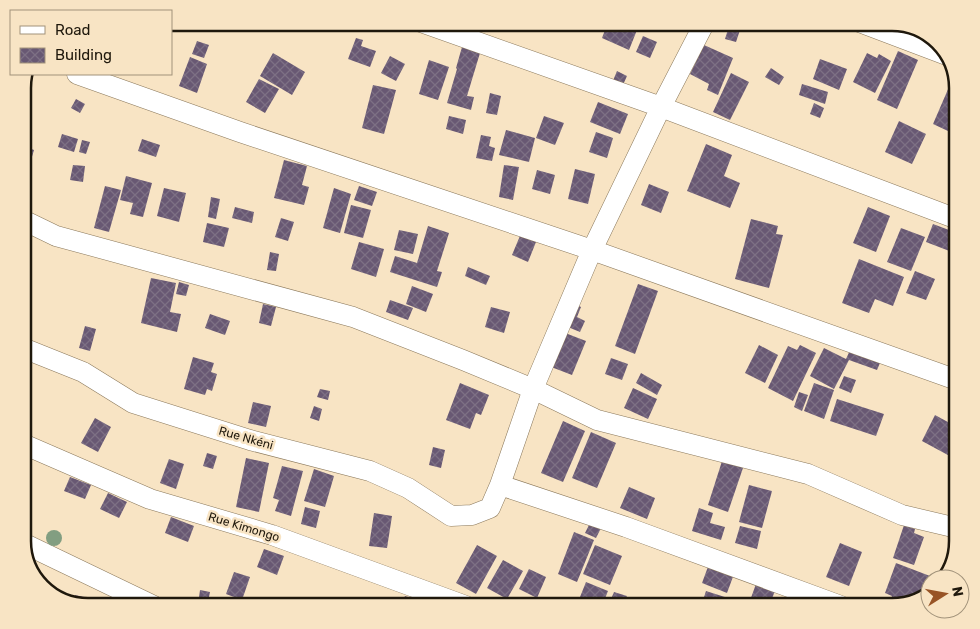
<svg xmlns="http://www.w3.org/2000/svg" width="980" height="629" viewBox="0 0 980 629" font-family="Rubik,sans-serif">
	<defs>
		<pattern id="building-cross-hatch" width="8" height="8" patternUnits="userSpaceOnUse" patternTransform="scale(1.25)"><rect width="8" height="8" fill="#685873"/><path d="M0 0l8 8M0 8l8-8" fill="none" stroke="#7d7084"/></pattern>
	</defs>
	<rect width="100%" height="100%" fill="#f8e4c4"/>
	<!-- building -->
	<path fill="url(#building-cross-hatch)" d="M608,22H634L639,25L629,50L602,38Z
		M666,22H677L675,27Z
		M730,23L741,27L736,42L725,39Z
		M643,36L657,42L650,58L636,52Z
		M356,38L363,40L361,46L376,51L370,67L348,59Z
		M197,41L209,45L204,58L192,54Z
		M704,45L733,58L718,95L707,90L709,84L690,74Z
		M462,47L480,53L467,96L474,97L471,110L447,103L457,69L456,68Z
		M898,51L918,60L897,109L877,100Z
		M273,53L305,72L292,95L260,76Z
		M867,53L877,58L879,54L891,61L875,93L853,82Z
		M390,56L405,64L396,81L381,73Z
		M190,57L207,64L197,93L179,86Z
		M820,59L847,69L839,90L813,79Z
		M429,60L449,67L438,100L419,94Z
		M771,68L784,77L779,85L765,77Z
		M617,71L627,76L622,87L612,83Z
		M731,73L749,82L730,120L713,112Z
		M259,79L279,89L265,113L246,102Z
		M952,80L957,82V109L948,131L933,124Z
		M802,84L828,92L825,104L799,95Z
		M373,85L396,90L384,134L362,128Z
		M490,93L501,96L497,115L486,113Z
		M76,99L85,104L80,113L71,108Z
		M598,102L628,114L620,134L590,122Z
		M814,103L824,108L820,118L810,114Z
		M449,116L466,120L463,134L446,129Z
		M544,116L564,123L555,145L536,138Z
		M899,121L926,134L912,164L885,152Z
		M506,130L535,138L529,162L499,155Z
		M596,132L613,138L607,158L589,152Z
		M62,134L78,139L74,152L58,147Z
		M481,135L491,137L489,146L495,148L492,161L476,158Z
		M142,139L160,145L156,157L138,151Z
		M82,140L90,142L86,154L79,152Z
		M706,144L732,155L724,176L740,183L730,208L687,191Z
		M23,146L34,150L28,170L23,168Z
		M284,160L307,166L302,185L309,187L304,205L274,198Z
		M73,165L85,166L83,182L70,180Z
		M504,165L519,167L513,200L499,197Z
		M575,169L595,174L588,204L568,199Z
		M537,170L555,175L550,194L532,189Z
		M126,176L152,183L143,217L130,214L133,203L120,200Z
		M649,184L669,192L661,213L641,205Z
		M105,186L121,190L109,232L94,228Z
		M359,186L377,192L372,206L354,200Z
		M164,188L186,193L179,222L157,216Z
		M334,188L351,194L340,233L323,228Z
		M211,197L220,199L216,219L208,217Z
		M351,205L371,210L363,238L344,233Z
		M235,207L254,212L252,223L232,218Z
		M868,207L890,216L876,252L853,243Z
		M281,218L294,222L288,241L275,237Z
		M751,219L778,226L776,234L783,235L769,288L735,279Z
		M207,223L229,228L224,247L203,242Z
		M933,224L957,233V239L952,252L926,242Z
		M428,226L449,233L437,271L442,272L437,287L390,272L395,256L417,263Z
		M901,228L925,237L911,271L887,262Z
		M399,230L418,234L413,254L394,250Z
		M522,231L538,237L528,262L512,255Z
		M359,242L384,249L376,277L351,269Z
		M270,252L279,254L276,271L267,270Z
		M859,259L904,277L893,306L875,299L869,313L842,303Z
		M468,267L490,276L486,285L465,276Z
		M915,271L935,279L926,300L906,293Z
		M151,278L176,283L170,312L181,314L177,332L141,323Z
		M179,282L189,285L186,296L176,294Z
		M638,284L658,291L635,354L615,346Z
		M412,286L433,294L426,312L406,304Z
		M390,300L413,308L408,320L386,312Z
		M572,303L581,307L577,317L585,321L580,332L563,325Z
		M263,304L276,307L271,326L259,323Z
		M491,307L510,312L504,333L485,327Z
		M210,314L230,321L225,335L205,328Z
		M85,326L96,329L90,351L79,348Z
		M560,331L586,341L572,375L546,365Z
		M759,345L778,355L765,383L745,373Z
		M800,345L816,353L793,401L768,388L788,346L797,350Z
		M852,346L882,358L877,370L849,360L834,389L810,376L824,348L846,359Z
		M193,357L214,363L211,372L217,374L212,391L207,389L205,395L184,389Z
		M611,358L628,364L622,380L605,374Z
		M641,373L662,385L657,395L636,383Z
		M844,376L856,380L851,393L839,388Z
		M460,383L489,395L481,415L476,413L470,429L446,420Z
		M814,383L834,390L824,419L804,411Z
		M633,388L657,399L648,419L624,408Z
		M320,389L330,391L328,400L317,397Z
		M799,392L808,395L802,411L794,407Z
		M837,399L884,414L876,436L830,421Z
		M253,402L271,406L266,427L248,423Z
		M314,406L322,409L319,421L310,418Z
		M935,415L957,427V460L922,441Z
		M95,418L111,427L98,452L81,443Z
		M563,421L585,431L563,482L541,473Z
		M591,432L616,443L597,488L572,478Z
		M433,447L445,450L441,468L429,465Z
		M207,453L217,456L213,469L203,466Z
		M246,458L269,463L259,512L236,507Z
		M723,458L744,465L728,512L708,505Z
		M169,459L184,464L176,489L160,483Z
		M282,466L303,471L291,516L275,511L279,500L273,498Z
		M314,469L334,476L325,507L304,501Z
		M70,477L91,485L85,499L64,491Z
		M749,485L772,491L762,528L739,522Z
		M629,487L655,498L647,519L620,508Z
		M108,493L127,502L119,518L100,509Z
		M957,494V511L950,508Z
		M305,507L320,511L316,528L301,524Z
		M699,508L713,513L710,523L725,527L721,540L692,531Z
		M374,513L392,516L387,548L369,546Z
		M171,517L194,526L188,542L165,533Z
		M590,523L601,528L596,538L585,533Z
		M904,525L915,529L914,533L924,537L914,565L893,558Z
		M740,526L761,531L757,549L735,543Z
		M574,532L594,540L577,582L558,574Z
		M840,543L862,552L849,586L826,577Z
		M477,545L497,556L476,594L456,583Z
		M595,545L622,556L610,585L583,574Z
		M264,549L284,556L277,575L257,567Z
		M503,560L523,571L507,599L487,588Z
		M896,563L930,576L921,599L912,601L908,600L907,603L899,605L890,601L892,596L885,593Z
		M709,564L734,574L727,593L702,583Z
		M529,569L546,577L537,598L519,589Z
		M234,572L250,577L242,600L226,594Z
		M586,582L608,591L602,606H589L578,602Z
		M756,584L775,591L769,606H748Z
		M200,590L210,592L207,606L198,605Z
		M706,591L728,598L725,606H701Z
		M614,592L627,596L623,606H608Z
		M75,595L93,599L92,606H88L74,602Z
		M405,596L420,601L418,606H401Z
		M357,597L379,606H353Z
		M777,599L794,606H774Z
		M322,600L332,603L331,606H321Z"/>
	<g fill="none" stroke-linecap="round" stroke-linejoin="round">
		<defs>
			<path id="minor" d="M421,22L661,107L957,219
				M859,22L949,56
				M77,74L240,132L592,250L957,380
				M23,220L56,236L353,317L463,360L533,389L597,420L808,474L902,515L957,528
				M23,348L83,372L133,403L250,440L370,471L408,488L451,516L472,515L490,508L500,485L533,389L592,250L661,107L705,22
				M23,444L150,499L272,535L466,606
				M500,485L626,527L841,606
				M23,543L154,606"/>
		</defs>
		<!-- minor casing -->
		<use href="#minor" stroke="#8b795c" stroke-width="21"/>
		<!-- minor -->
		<use href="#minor" stroke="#fff" stroke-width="20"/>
	</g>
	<!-- trees -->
	<circle fill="#829e81" cx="54" cy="538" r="8"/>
	<g text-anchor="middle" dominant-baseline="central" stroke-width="5" stroke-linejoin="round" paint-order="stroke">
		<!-- street labels -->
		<g font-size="12" fill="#1f180c" stroke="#f8e4c4">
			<text transform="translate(246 438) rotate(16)">Rue Nkéni</text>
			<text transform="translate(244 527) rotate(17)">Rue Kimongo</text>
		</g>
	</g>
	<!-- crop -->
	<path d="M0 0H980V629H0ZM88 31H892A57 57 0 0 1 949 88V541A57 57 0 0 1 892 598H88A57 57 0 0 1 31 541V88A57 57 0 0 1 88 31Z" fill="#f8e4c4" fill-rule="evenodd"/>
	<path fill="none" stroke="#1f180c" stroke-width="2.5" d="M88 31H892A57 57 0 0 1 949 88V541A57 57 0 0 1 892 598H88A57 57 0 0 1 31 541V88A57 57 0 0 1 88 31Z"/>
	<!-- legend -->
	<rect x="10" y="10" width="162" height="65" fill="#f8e4c4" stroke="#a1927a"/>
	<rect x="20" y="26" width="25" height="8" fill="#ffffff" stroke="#a1927a"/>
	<text x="55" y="35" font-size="15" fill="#1f180c">Road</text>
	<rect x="20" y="48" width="25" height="15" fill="url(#building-cross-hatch)" stroke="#a1927a"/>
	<text x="55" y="60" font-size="15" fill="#1f180c">Building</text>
	<!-- north arrow -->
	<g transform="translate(945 594) rotate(79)"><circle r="24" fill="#f8e4c4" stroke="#a1927a"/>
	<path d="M0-4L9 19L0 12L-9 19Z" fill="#985426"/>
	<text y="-8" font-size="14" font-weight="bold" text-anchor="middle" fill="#1f180c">N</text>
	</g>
</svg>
